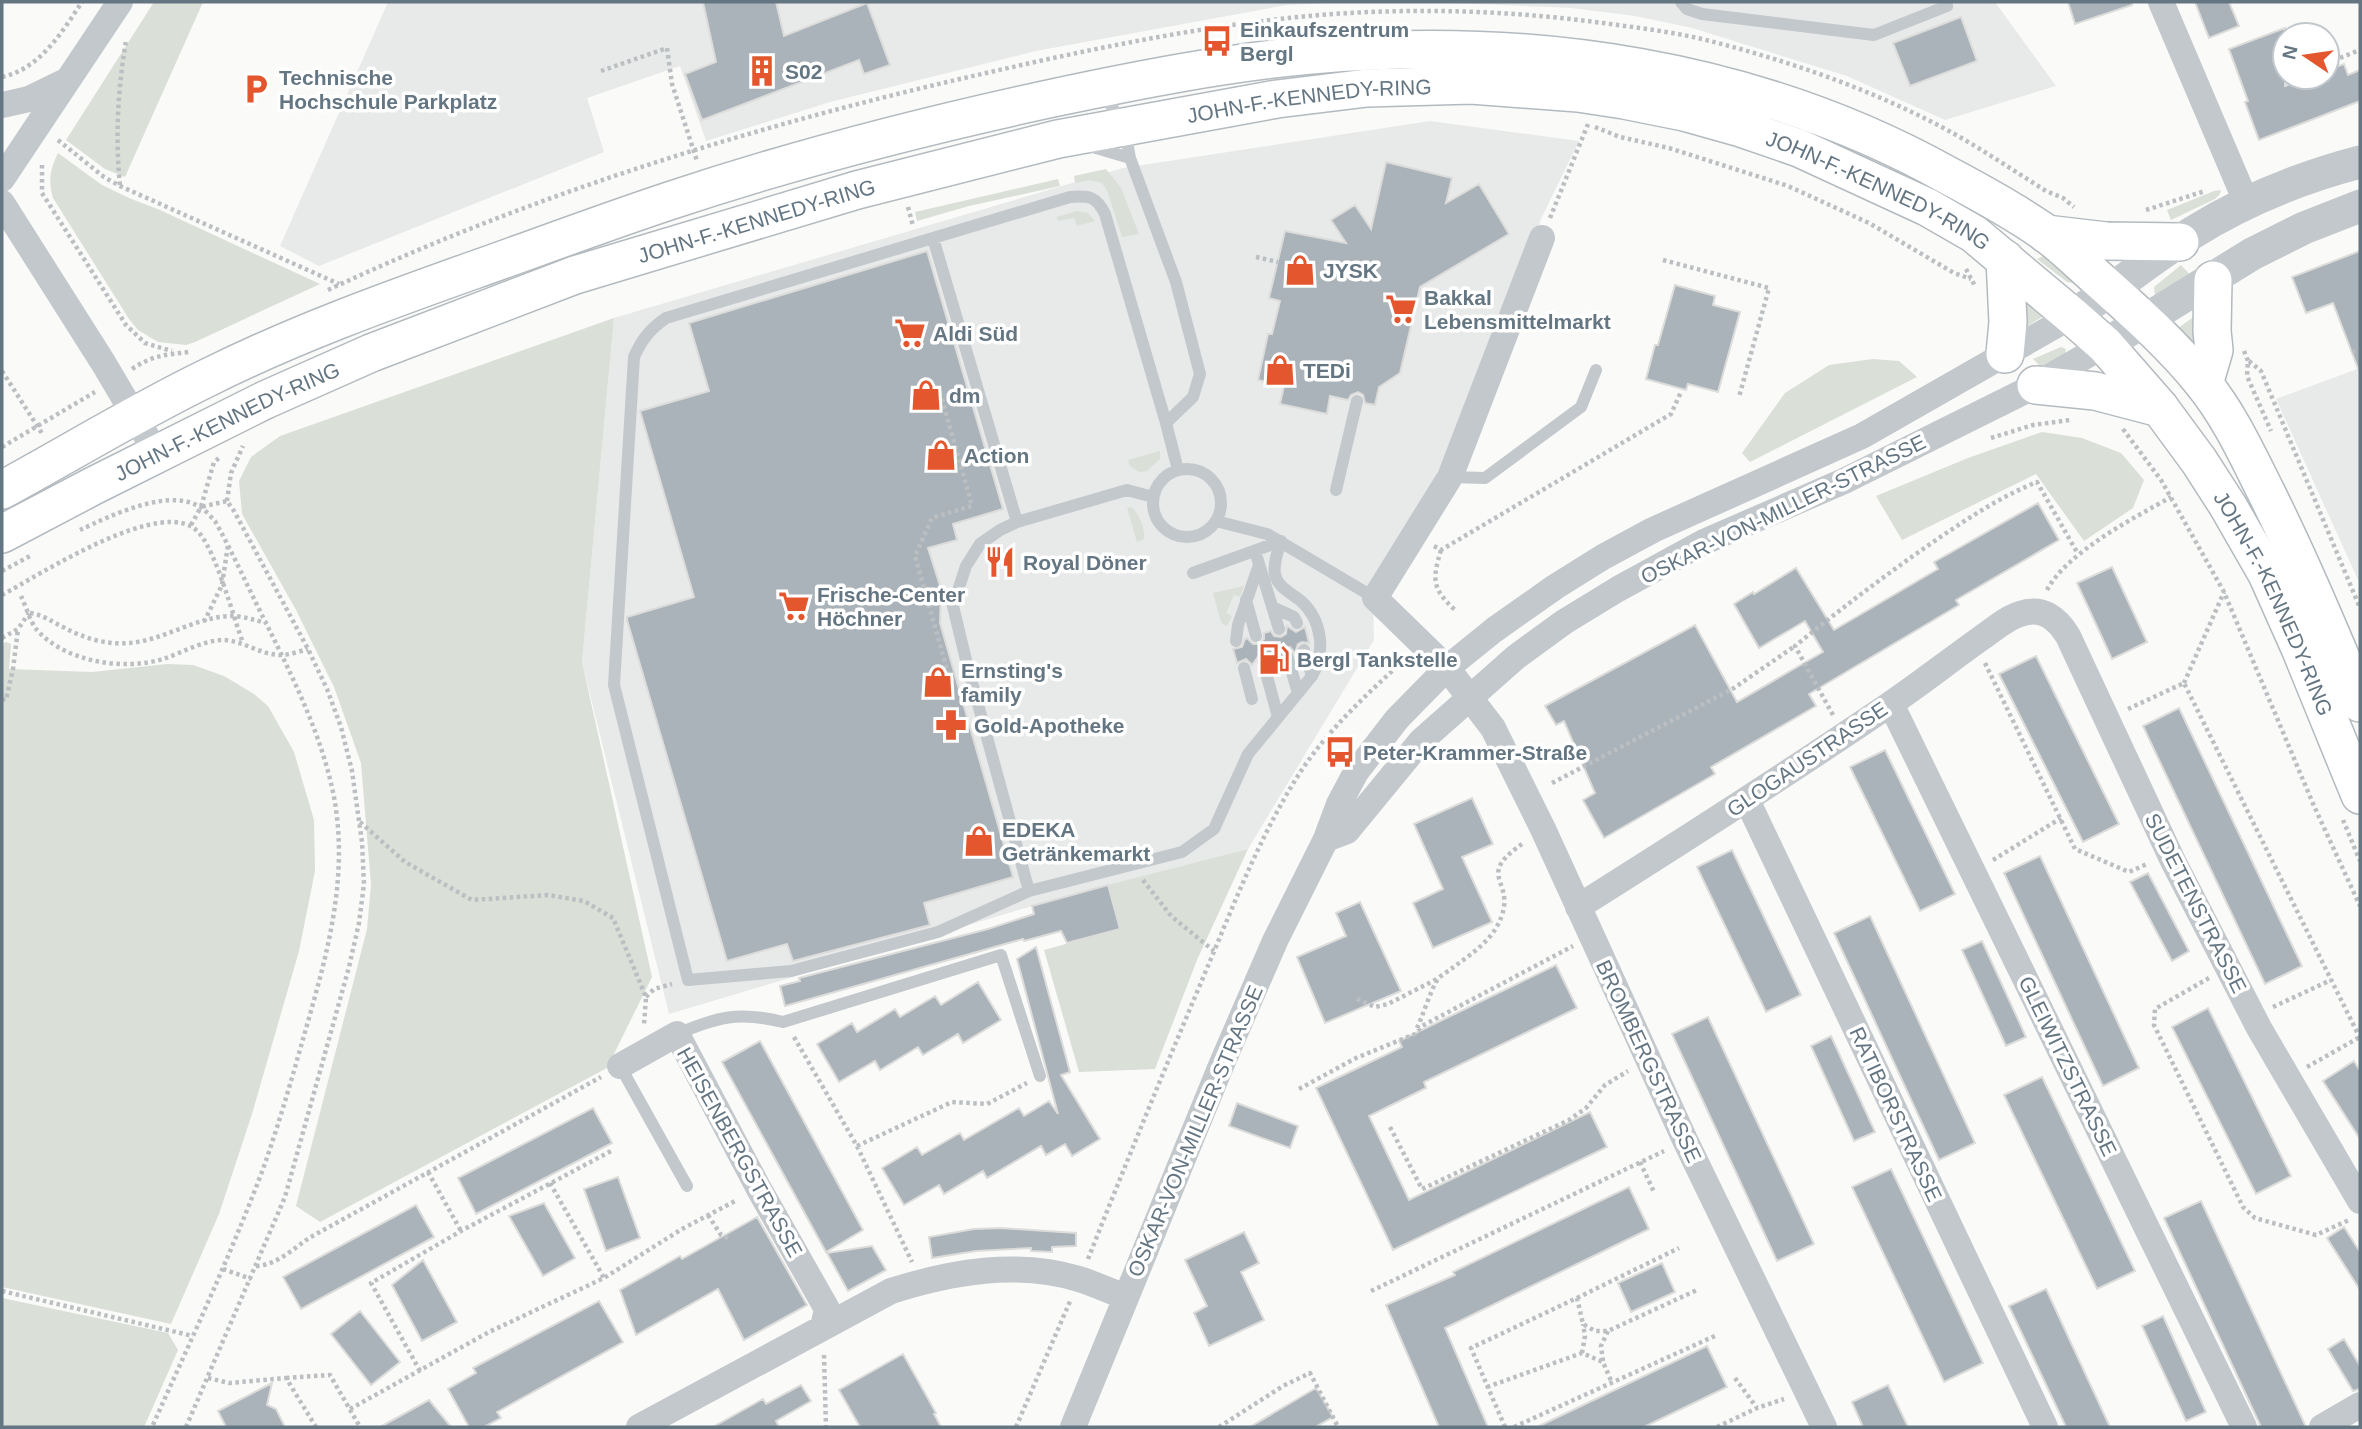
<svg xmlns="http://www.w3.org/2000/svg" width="2362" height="1429" viewBox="0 0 2362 1429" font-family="Arial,sans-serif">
	<rect width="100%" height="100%" fill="#fafaf8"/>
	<!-- built -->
	<path fill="#e8e9e9" d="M388,2H1346L1287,5L1036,51L830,102L706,141L680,66L587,98L604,152L319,266L280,246Z
		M1428,2H1995L2056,86L1945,120L1847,76L1692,28L1635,16L1571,8Z
		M1430,121L1579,141L1541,219L1500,349L1373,599L1374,640L1248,849L1032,906L669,1014L582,662L614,318L1123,168Z
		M2360,368V582H2359L2276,399Z"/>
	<!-- green -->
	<path fill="#dadfd7" d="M154,2H203L125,177L105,169L66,140Z
		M58,153L102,185L129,198L160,210L320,284L195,342L186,345L158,342L138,330L129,319L53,198C48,180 50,170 58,153Z
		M1106,169L1121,188L1139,234L1122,237L1107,190L1102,183L1090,180L1075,183L1074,176Z
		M1058,179L1060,186L969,206L917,221L915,212Z
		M2221,190L2220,194L2215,199L2171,220L2167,210L2214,191Z
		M1077,211L1088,213L1095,221L1077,226L1074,218L1058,221L1057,217Z
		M2045,255L2074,280L2073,283L2067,282L2037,259Z
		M2181,265L2195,280L2155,296L2154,287Z
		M2011,287L2043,313L2042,317L2016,333Z
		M2198,314L2200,357L2178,328Z
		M614,318L582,662L652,977L607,1068L320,1222L296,1206L367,929L371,885L361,763L334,687L296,610L242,514L239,481L251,457L280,436Z
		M2061,347L2066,349L2065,354L2041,367L2033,359Z
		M1873,359L1899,361L1917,377L1750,462L1742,453L1785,393L1829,365Z
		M2042,432L2082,438L2121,453L2144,480L2133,508L2084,541L2036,474L1902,540L1876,496L1968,458Z
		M1160,451V459L1147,471L1139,472L1130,466L1128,460Z
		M1131,507C1138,511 1146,531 1144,539L1137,542L1127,508Z
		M1244,586L1240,597L1234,595L1226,613L1232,616L1227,626L1224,625L1221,622L1213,593Z
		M6,642L11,644L9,669L92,672L167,664L193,665L224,676L254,694L268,706L294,752L314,820L315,871L299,951L252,1114L219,1214L171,1324L2,1287V644Z
		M1248,849L1197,960L1155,1069L1079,1072L1044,950L1120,929L1108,885Z
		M2,1298L168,1333L178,1350L144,1427H2Z"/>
	<!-- building -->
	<path fill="#aab3b9" stroke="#dcdcda" stroke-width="2" d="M703,2H776L784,36L867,3L890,65L864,74L859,60L702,120L685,74L716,62Z
		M2068,2H2132V5L2075,24Z
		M2195,2H2229L2239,26L2209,38Z
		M1961,17L1977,61L1910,86L1893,43Z
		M2285,28V86L2309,77H2327V70L2344,64L2348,75L2360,70V101L2259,140L2245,102L2248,101L2229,49Z
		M1386,162L1452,178L1446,203L1479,184L1509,234L1420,287L1400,373L1379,387L1375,405L1365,403L1363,395L1358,392L1351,395L1348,400L1330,396L1327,414L1280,404L1284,386L1258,380L1268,334H1272L1280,301L1269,298L1285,231L1346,243L1331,220L1355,205L1371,229Z
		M927,251L1003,509L953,524L957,540L928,548L941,589L940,623L1013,877L924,903L930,925L793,961L787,944L727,961L627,620V617L694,597L640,411L709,391L689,323Z
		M2360,251V371H2359L2333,303L2306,313L2292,277Z
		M1675,285L1715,296L1713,305L1740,312L1718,392L1688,384L1686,390L1646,379L1655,345H1658Z
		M2038,503L2059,540L1956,600L1959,605L1809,694L1816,706L1711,767L1715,774L1604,838L1583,800L1595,793L1564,721L1556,725L1545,706L1695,625L1737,702L1823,652L1805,621L1759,648L1734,604L1753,592L1754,594L1796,568L1834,630L1938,569L1934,562Z
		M2112,567L2147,642L2112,659L2077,583Z
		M1287,626L1296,632L1305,627L1309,643L1302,642L1298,644L1295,653L1290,647H1284L1279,652V658L1271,660L1266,654H1260L1252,665L1246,659L1237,663L1233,649L1242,647L1245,639L1247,638L1253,644H1259L1264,639V633L1271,631L1274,636L1281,637L1286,634Z
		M2036,656L2119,824L2083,842L1999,674Z
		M2179,708L2302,966L2265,984L2143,726Z
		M1885,750L1955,894L1920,911L1850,767Z
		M1472,798L1493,844L1462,857L1492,922L1433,948L1413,903L1443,889L1414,824Z
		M1732,850L1801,995L1766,1012L1697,867Z
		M2040,856L2139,1068L2103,1086L2004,873Z
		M2148,873L2189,951L2172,961L2130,882Z
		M1108,885L1120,929L1067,943L1061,931L1024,941L1023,939L785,1006L780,986L800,981L799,978L988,929L1034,914L1032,906Z
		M1360,902L1401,991L1325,1023L1297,957L1346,936L1336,913Z
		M1870,916L1975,1143L1939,1160L1834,933Z
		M1982,941L2026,1037L2006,1046L1962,950Z
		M1036,947L1070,1072L1061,1075L1100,1139L1072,1156L1065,1144L1046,1155L1041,1146L987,1178L983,1171L944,1194L939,1185L904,1205L882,1168L917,1147L922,1155L960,1133L964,1140L1019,1108L1024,1116L1049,1101L1058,1114L1017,959Z
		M1556,965L1577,1008L1424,1082L1426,1088L1369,1116L1409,1200L1590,1112L1607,1147L1393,1250L1316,1088L1402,1047L1399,1041Z
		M978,982L1001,1020L963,1043L958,1034L923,1055L918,1047L880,1070L875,1061L839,1082L817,1044L852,1023L857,1032L895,1009L900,1017L935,996L941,1005Z
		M2208,1008L2291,1176L2256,1194L2172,1027Z
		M1708,1017L1814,1244L1777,1261L1672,1034Z
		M1831,1036L1875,1132L1854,1141L1811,1046Z
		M760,1041L863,1230L826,1252L722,1062Z
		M2354,1061L2360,1071V1139L2323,1081Z
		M2042,1077L2135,1271L2097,1289L2004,1095Z
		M1237,1103L1298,1126L1290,1148L1229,1126Z
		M593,1108L612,1143L476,1214L458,1178Z
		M1891,1169L1983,1363L1944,1382L1852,1187Z
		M618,1177L640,1238L606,1251L584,1189Z
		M1629,1187L1649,1229L1445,1328L1488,1427H1439L1386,1305L1455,1275L1453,1272Z
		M2201,1201L2227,1257L2306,1427H2261L2164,1218Z
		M544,1203L575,1258L543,1276L509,1216Z
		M416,1205L434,1237L301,1309L283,1277Z
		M757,1217L807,1305L744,1340L718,1289L636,1335L620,1290L680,1256L682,1259Z
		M2344,1227L2360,1252V1290L2327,1238Z
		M1000,1228L1076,1233V1246L1052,1247V1252L1031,1251V1248L976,1251L932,1258L929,1237L974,1229Z
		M1244,1232L1259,1263L1241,1272L1264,1320L1209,1346L1194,1313L1207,1306L1185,1260Z
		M872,1246L886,1270L848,1291L827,1253Z
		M423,1260L457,1322L422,1341L392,1285Z
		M1662,1263L1675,1292L1631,1312L1618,1283Z
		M2046,1289L2110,1427H2066L2009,1306Z
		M599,1301L623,1342L497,1412L501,1418L484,1427H469L448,1389L476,1373L473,1368Z
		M360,1311L400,1362L371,1385L331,1334Z
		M2163,1316L2206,1412L2186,1421L2142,1326Z
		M2344,1339L2360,1366V1389L2353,1391L2328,1349Z
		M1707,1346L1727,1387L1644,1427H1537Z
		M903,1354L936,1413L934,1414L941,1427H860L839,1390Z
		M272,1383L267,1405L276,1409L285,1427H226L218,1411Z
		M801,1385L811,1401L776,1421L779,1427H713L763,1399L766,1404Z
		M1888,1385L1908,1427H1863L1852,1402Z
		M1316,1388L1333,1417L1315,1427H1250Z
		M429,1400L451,1427H380Z"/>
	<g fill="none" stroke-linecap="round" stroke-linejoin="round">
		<defs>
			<g id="secondary">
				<path d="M2046,234L2106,241L2180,242"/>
				<path d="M2005,259L2008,322L2005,354"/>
				<path d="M2204,384L2214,350L2212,331L2213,280"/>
				<path d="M2036,385L2095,391L2160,408"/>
				<path d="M2,490C70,453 137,412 207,378C293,335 384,302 474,270C539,247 603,223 669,201C795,159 923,126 1053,98C1138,80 1224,63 1311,55C1530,35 1756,68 1949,176C1981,193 2014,211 2044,232C2062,245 2079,262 2096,277C2133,310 2172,344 2203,383C2229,415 2247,454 2265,490C2300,560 2330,632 2360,703"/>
				<path id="s1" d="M2,534L93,486L265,400L371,353L575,275L857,190L1058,139L1277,99L1367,88L1471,85L1578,93L1624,100L1684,112L1741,128L1799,148L1927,207L1974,234L2072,316L2105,345L2160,408L2199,461L2228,506L2267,574L2300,648L2360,795"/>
			</g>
		</defs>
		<!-- secondary casing -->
		<use href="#secondary" stroke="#b3babf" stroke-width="40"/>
		<!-- path -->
		<path stroke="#bbbfc2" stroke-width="4.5" stroke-dasharray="3.5 3.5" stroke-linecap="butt" d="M2327,63L2360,50
			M601,71L667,48L672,84L697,161
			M2,77C40,69 62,32 82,2
			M1595,127L1620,137L1669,148L1788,186L1869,223L1954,273L1971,279
			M58,140L104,177L120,186L339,284
			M42,165V193L126,325L145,343L172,351
			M120,185C115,137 118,88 126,41
			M908,207L913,226
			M2146,210L2205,191
			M1550,218L1588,124
			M1256,257L1278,262
			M1663,260L1769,288L1739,397
			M1966,269L1975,286
			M328,290C529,196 744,129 960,79C1068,54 1178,30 1288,18C1392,7 1499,9 1603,23C1639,28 1675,32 1710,41C1785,60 1861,86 1930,121C1970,141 2008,167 2046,191L2063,198L2074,207
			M2244,351L2248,361L2247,376L2271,431
			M2352,352L2360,349
			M2249,361L2261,371L2360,608
			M132,369C153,355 165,355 189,352
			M2,371L43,435
			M940,392L972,506L932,518L915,556L953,691
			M2123,429L2161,480L2224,592L2314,806L2360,906
			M1991,438L2033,425L2070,420
			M2,447L95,392
			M227,501L231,473L243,446
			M191,525L201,507L214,462L219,458
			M80,530C110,516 172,485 203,509C207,512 211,517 215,521C234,555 249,590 267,625C294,680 322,736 334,797C349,878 327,955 305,1032C292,1078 279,1124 263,1169C230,1257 190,1342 152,1427
			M1434,546L1441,550L1671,414L1681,392
			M1441,550C1432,579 1432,589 1455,610
			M2,571L32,555
			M2047,590C2067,552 2134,518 2171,497
			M2,595C38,576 167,491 200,534C217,555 233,616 243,643
			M21,596C26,606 30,622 37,630C65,662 124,671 163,659C182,653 203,640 224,640C244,641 261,655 281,655C290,655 300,651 308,649
			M30,613C44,615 52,622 65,628C83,638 107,645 128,643C164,641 198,615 234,616C245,617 255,620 266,623
			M204,622L222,585L228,545
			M2,638L18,629L29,613
			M1985,663L2075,849L2129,872L2147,864
			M2184,683L2224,592
			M2,699L6,700L13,669L18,629
			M2128,709L2184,683L2360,1038
			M1833,715L1795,646C1842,608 1889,572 1939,538C1970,517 2002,496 2037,482L2078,554
			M1552,783L1734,688L1795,646
			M2343,820L2360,861
			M360,822L405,862L472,900L548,895L584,901L613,918L646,997L644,1025
			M1993,860L2061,818
			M1143,880L1171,916L1214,951
			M2209,978L2155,1009L2154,1025L2243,1207L2255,1218L2316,1235L2349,1220
			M646,997L654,989L672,984
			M1357,999L1375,1007L1388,1004L1437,979
			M2273,1007L2331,980
			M1417,1028C1422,1018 1433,984 1438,979C1441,975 1447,972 1451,969C1471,954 1494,940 1502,915C1514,879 1474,876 1525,842
			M794,1037L857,1146L912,1262
			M2307,1067L2360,1037
			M1299,1089L1356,1058L1415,1034L1422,1026L1573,946
			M1390,1127L1422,1189L1569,1120L1586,1108L1605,1085L1628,1071
			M857,1146L952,1102L987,1104L1027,1083
			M1640,1162L1654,1192
			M428,1172L461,1231
			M550,1183L604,1278
			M708,1215L721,1235L730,1239
			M1088,1259C1126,1163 1165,1068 1205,973C1234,904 1261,833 1301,771C1329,729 1366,695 1402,662
			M256,1266C277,1265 293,1249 309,1238L601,1077
			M223,1269L251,1279
			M2,1291L193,1336
			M1371,1291L1664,1151
			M1577,1298L1679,1248
			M1582,1353L1585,1336L1583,1324
			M824,1355L826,1427
			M1603,1361L1601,1346L1608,1331
			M420,1371L371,1283L461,1231L613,1150
			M208,1378L229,1383L286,1378L316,1427
			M286,1378L330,1375L360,1427
			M1735,1378L1757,1408
			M1487,1387L1582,1353L1603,1362L1612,1383
			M350,1409L489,1332L604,1278L682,1229L737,1200
			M186,1427L285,1197L349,967L359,923L364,884L362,842L352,771L341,727L327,689L308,649L234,511L227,501L201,507
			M1016,1427L1071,1299
			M1219,1427L1283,1386L1310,1373L1338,1427
			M1505,1427L1471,1348L1577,1298L1583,1324L1595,1331H1608L1697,1290
			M1514,1427L1717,1335
			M1717,1427L1757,1408L1784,1399"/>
		<!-- service -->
		<path stroke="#c3c8cc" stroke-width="12" d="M1681,2L1687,9L1702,14L1874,35L1947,6L1946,2
			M1102,92L1124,125L1130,158L1176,282L1200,374L1193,397L1166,423L1178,470
			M1086,145L1130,158
			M933,238L1017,522
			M1153 503a34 34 0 1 1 68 0a34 34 0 1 1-68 0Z
			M1450,477L1485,478L1581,407L1596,370
			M1336,490L1357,401
			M1153,497L1127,490L1017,522L1000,530L980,544L966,566L953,606L967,664L1029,891L1182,852L1214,829L1248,754L1312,676C1326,652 1322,620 1301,601C1291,593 1277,587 1275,574C1273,563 1278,551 1281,541
			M1216,521L1267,534L1375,598
			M1255,551L1279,629
			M1193,573L1281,541
			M1246,600L1256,636
			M1272,607L1294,617L1297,623
			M1236,641L1238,625L1259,565
			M1304,650L1312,676
			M1287,655L1298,693
			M1263,662L1278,717
			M1244,668L1252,699
			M1029,891L938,932L791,971L688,980L614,685L634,357C642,339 650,329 666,318L1070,197C1089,195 1097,197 1105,214L1166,423
			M677,1034C717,1017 739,1011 783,1022L1001,955L1040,1076
			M620,1066L687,1186"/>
		<!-- minor -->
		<path stroke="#c3c8cc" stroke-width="26" d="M2161,2L2247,204
			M2,105L29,99L66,81
			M2,179L120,2
			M2,203L104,364L157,454
			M1542,238L1450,477L1375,598L1447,668L1493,728L1543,829L1685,1140L1824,1427
			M1891,704L2244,1427
			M1747,800L2045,1427
			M1326,839L1347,831L1421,741L1516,657L1564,622L1618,589L1704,542L1844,481L2023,392L2105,345
			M1578,907C1683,841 1787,774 1889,705C1920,684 1949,661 1980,639C1992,631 2006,618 2020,614C2042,606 2057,618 2068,636L2173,861L2259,1028L2360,1201
			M620,1066L677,1034L759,1189L827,1309L823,1327
			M639,1427L891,1291C951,1272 1017,1260 1079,1279C1095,1284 1110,1291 1125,1297
			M1073,1427L1223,1061L1275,941L1326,839L1339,804L1356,772L1397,719L1447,668L1494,630L1555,587L1603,557L1653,530L1862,436L2072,316
			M2322,1427L2360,1405"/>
		<!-- tertiary -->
		<path stroke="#c3c8cc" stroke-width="33" d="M2072,316C2113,290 2151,259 2192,233C2243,201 2303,177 2360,162
			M2105,345L2252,254L2304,228L2360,206"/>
		<!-- secondary -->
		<use href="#secondary" stroke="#fff" stroke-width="37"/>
	</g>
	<!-- icons -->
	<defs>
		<symbol id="bus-bare" viewBox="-9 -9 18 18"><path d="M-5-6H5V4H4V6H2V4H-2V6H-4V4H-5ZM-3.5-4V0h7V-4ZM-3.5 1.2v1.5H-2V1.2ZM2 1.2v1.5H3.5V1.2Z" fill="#e4572e" stroke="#fff" stroke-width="2.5" paint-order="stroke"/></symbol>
		<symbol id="building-bare" viewBox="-9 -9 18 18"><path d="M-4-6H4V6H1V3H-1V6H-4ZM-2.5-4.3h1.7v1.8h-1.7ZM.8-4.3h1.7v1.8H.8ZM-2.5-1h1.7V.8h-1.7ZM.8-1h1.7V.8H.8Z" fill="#e4572e" stroke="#fff" stroke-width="2.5" paint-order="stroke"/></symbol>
		<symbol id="parking-bare" viewBox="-9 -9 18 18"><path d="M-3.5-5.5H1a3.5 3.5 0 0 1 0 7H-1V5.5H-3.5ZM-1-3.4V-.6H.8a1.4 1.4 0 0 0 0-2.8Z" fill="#e4572e" stroke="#fff" stroke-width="2.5" paint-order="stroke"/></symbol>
		<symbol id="shop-bare" viewBox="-9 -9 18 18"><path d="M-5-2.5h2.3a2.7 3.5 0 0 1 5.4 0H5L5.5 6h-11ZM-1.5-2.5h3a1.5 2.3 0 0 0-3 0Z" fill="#e4572e" stroke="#fff" stroke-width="2.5" paint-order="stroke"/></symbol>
		<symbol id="supermarket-bare" viewBox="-9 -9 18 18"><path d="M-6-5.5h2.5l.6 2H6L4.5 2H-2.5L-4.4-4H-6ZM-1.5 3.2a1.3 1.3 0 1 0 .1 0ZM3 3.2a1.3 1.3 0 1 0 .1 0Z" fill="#e4572e" stroke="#fff" stroke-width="2.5" paint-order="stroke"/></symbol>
		<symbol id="restaurant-bare" viewBox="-9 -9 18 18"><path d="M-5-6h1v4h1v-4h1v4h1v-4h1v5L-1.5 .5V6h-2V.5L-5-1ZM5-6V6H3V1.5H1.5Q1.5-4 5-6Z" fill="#e4572e" stroke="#fff" stroke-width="2.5" paint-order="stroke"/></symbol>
		<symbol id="fuel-bare" viewBox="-9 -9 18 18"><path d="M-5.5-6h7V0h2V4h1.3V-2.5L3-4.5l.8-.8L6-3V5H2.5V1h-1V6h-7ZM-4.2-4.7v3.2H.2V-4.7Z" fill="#e4572e" stroke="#fff" stroke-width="2.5" paint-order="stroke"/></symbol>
		<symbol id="pharmacy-bare" viewBox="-9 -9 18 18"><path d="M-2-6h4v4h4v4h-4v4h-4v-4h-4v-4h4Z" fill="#e4572e" stroke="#fff" stroke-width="2.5" paint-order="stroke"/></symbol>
	</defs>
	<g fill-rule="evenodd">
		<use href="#bus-bare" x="1195" y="19" width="44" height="44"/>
		<use href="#building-bare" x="740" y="49" width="44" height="44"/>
		<use href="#parking-bare" x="234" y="67" width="44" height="44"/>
		<use href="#shop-bare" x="1278" y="248" width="44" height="44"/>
		<use href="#supermarket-bare" x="1379" y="287" width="44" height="44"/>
		<use href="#supermarket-bare" x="888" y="311" width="44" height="44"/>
		<use href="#shop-bare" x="1258" y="348" width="44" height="44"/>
		<use href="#shop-bare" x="904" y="373" width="44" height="44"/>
		<use href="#shop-bare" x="919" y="433" width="44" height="44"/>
		<use href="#restaurant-bare" x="978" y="540" width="44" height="44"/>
		<use href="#supermarket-bare" x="772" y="584" width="44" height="44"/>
		<use href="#fuel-bare" x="1252" y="637" width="44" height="44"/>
		<use href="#shop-bare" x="916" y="660" width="44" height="44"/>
		<use href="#pharmacy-bare" x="929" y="703" width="44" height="44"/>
		<use href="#bus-bare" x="1318" y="730" width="44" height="44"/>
		<use href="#shop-bare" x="957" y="819" width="44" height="44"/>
	</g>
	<g text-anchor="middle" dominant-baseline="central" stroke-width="7" stroke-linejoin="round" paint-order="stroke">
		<!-- poi labels -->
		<g font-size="21" font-weight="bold" fill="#657683" stroke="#fff" text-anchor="start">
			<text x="1240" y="29">Einkaufszentrum<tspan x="1240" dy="24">Bergl</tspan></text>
			<text x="785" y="71">S02</text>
			<text x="279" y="77">Technische<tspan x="279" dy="24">Hochschule Parkplatz</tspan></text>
			<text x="1323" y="270">JYSK</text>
			<text x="1424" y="297">Bakkal<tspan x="1424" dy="24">Lebensmittelmarkt</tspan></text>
			<text x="933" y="333">Aldi Süd</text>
			<text x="1303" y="370">TEDi</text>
			<text x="949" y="395">dm</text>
			<text x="964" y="455">Action</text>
			<text x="1023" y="562">Royal Döner</text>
			<text x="817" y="594">Frische-Center<tspan x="817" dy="24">Höchner</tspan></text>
			<text x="1297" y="659">Bergl Tankstelle</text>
			<text x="961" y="670">Ernsting's<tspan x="961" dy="24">family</tspan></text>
			<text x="974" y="725">Gold-Apotheke</text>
			<text x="1363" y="752">Peter-Krammer-Straße</text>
			<text x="1002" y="829">EDEKA<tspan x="1002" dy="24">Getränkemarkt</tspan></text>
		</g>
		<!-- street labels -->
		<g font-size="21" fill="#657683" stroke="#fff">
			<text stroke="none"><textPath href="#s1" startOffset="1386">JOHN-F.-KENNEDY-RING</textPath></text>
			<text stroke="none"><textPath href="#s1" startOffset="1974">JOHN-F.-KENNEDY-RING</textPath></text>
			<text stroke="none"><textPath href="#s1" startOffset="819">JOHN-F.-KENNEDY-RING</textPath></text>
			<text stroke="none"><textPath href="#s1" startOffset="252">JOHN-F.-KENNEDY-RING</textPath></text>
			<text transform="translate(1783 509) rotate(-26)">OSKAR-VON-MILLER-STRASSE</text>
			<text stroke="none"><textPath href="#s1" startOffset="2562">JOHN-F.-KENNEDY-RING</textPath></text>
			<text transform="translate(1807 759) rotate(-34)">GLOGAUSTRASSE</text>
			<text transform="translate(2196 903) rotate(63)">SUDETENSTRASSE</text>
			<text transform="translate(1649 1061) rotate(65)">BROMBERGSTRASSE</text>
			<text transform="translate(2068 1066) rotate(64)">GLEIWITZSTRASSE</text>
			<text transform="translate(1896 1114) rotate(65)">RATIBORSTRASSE</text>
			<text transform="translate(1195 1131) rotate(-67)">OSKAR-VON-MILLER-STRASSE</text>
			<text transform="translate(740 1152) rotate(61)">HEISENBERGSTRASSE</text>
		</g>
	</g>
	<!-- border -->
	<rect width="2362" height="1429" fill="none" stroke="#657683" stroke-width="7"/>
	<!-- north arrow -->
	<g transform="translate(2306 56) rotate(283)"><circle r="33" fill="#ffffff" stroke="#c1c8cd" stroke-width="2"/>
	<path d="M0-5L12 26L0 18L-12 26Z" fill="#e4572e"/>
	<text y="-10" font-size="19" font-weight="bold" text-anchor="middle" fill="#657683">N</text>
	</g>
</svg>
